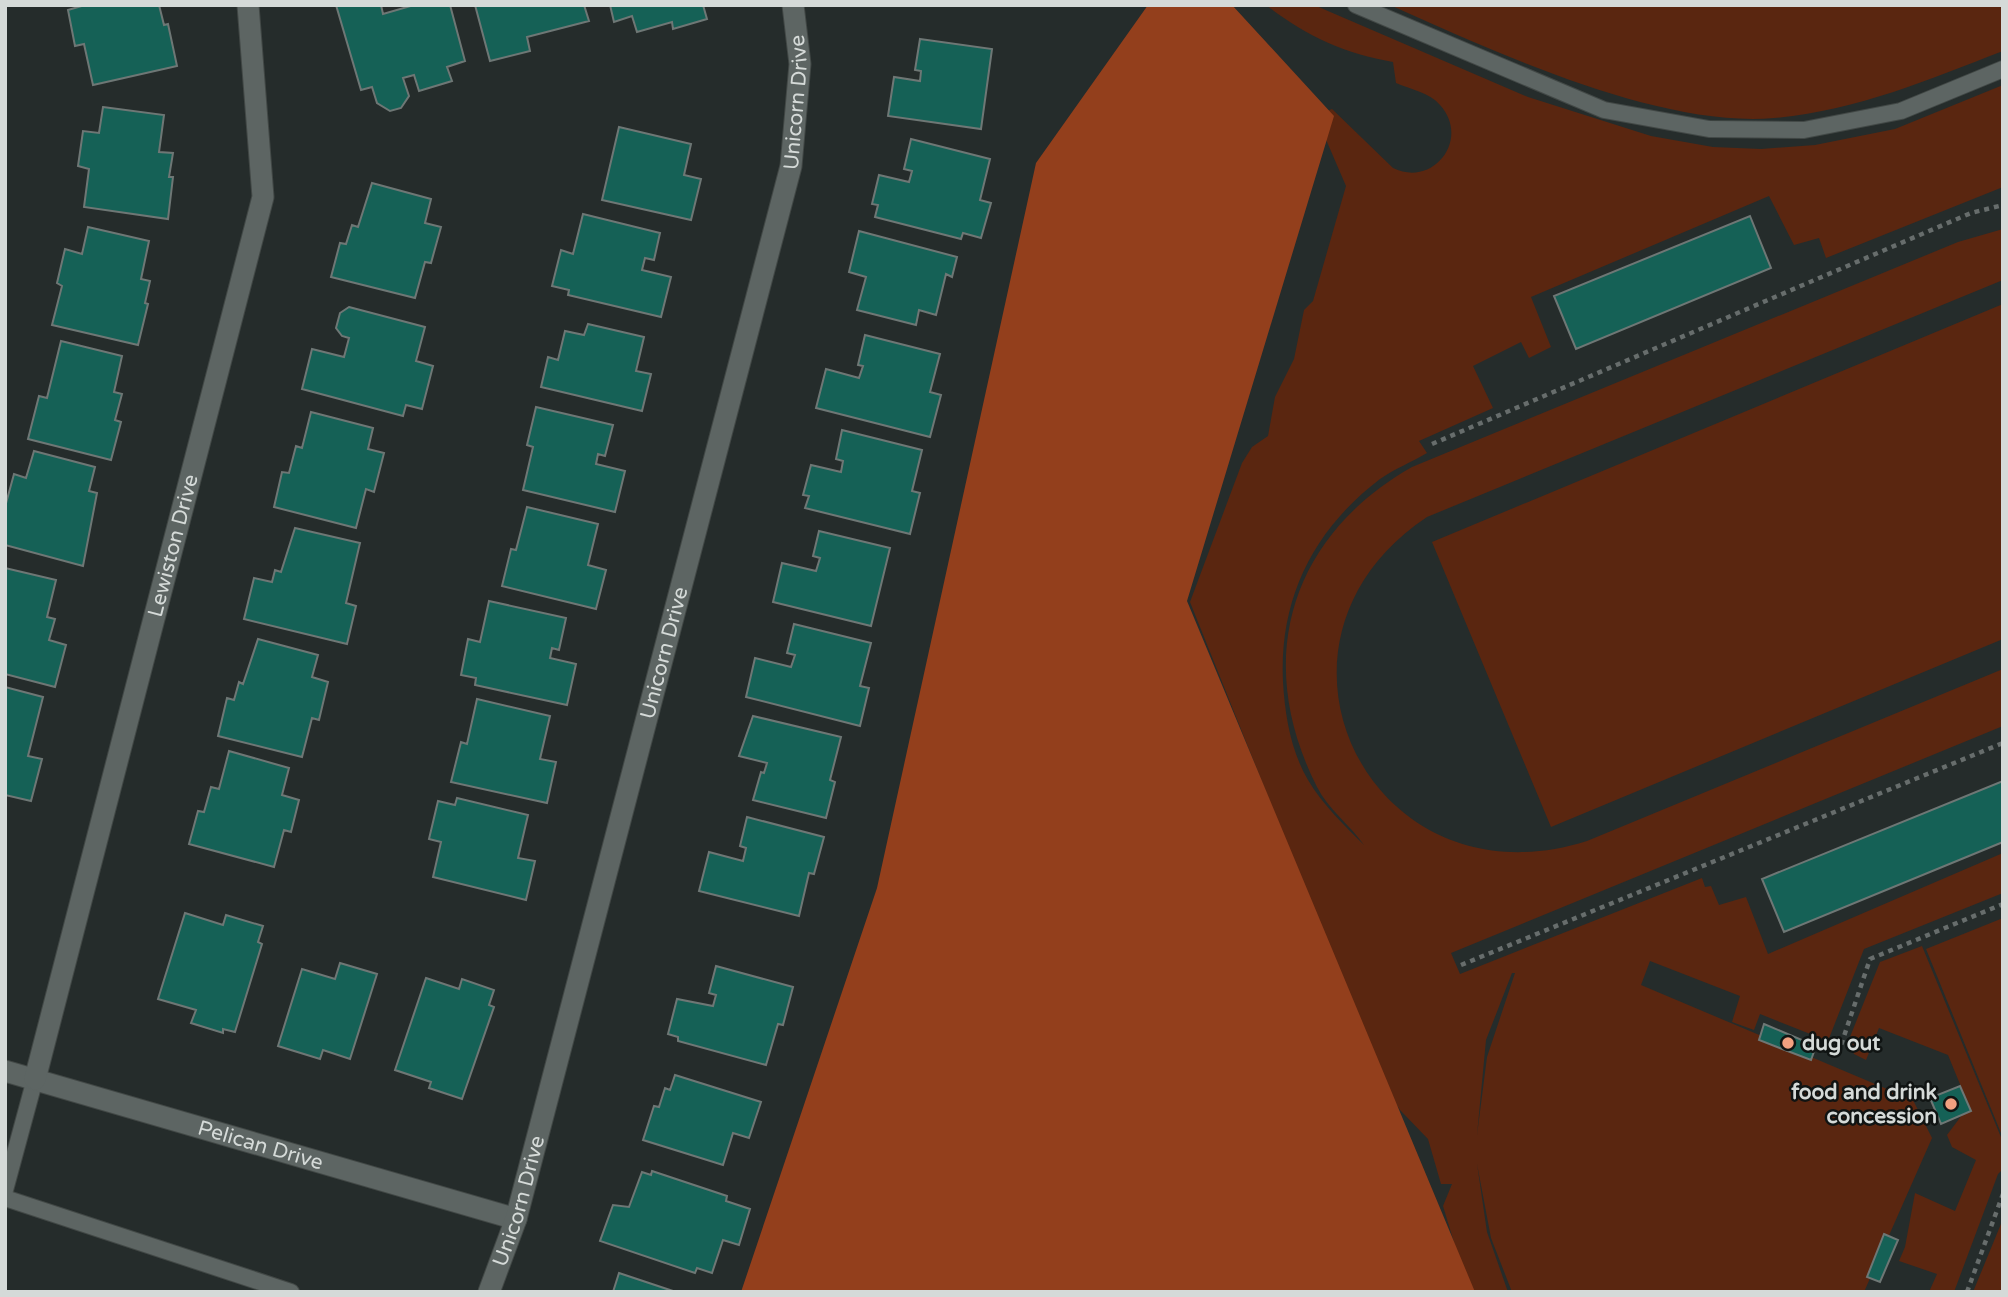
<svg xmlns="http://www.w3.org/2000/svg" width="2008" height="1297" viewBox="0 0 2008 1297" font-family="'Varela Round',sans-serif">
	<rect width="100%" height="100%" fill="#252c2b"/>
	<!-- green -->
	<path fill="#5a2610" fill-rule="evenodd" d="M1266,5H1314L1528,97L1651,136L1713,147L1761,149L1815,145L1895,129L2003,85V187L1826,258L1819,238L1794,245L1769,196L1531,297L1551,347L1529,358L1521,342L1473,366L1493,408L1419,441L1427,453C1412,462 1394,469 1380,479C1313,530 1279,599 1283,682C1285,716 1291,751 1308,780C1323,805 1344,825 1364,845C1350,825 1328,809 1317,787C1253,661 1289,537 1412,467L1958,242L2003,229V280L1427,517C1239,642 1370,910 1587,841L2003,669V726L1451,953L1460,974L1702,878L1705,887L1711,886L1719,905L1746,897L1768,954L2003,853V893L1864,949L1828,1041L1760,1014L1754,1030L1732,1022L1740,996L1650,961L1641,985L1913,1100L1932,1138L1864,1292H1512L1491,1238L1477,1164L1487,1232L1508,1292H1469L1443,1206L1452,1184H1441L1428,1139L1400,1110L1382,1081L1190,602L1242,463L1252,447L1268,436L1275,397L1294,359L1304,310L1313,301L1346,186L1321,128L1322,113L1332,109L1393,168C1433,188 1471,139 1440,105C1430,93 1410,89 1396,83L1393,62C1345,54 1304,35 1266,5ZM1512,973H1515L1487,1057L1477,1135L1486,1040Z
		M1390,5H2003V51C1928,80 1855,111 1774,118C1659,128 1495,52 1390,5Z
		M2003,304V639L1551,827L1432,542Z
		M2003,918V1138L1926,949Z
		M1922,946L2003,1142V1169L1998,1174L1954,1292H1929L1937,1274L1899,1261L1905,1247L1915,1193L1955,1211L1976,1160L1952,1147L1947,1135L1962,1115L1971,1111L1948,1055L1879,1028L1866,1060L1854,1054L1848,1042L1880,962Z
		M2003,1219V1292H1973Z"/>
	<!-- forest -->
	<path fill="#933f1c" d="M1148,5H1232L1334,116L1187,601L1475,1292H741L877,888L1036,163Z"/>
	<!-- building -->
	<path fill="#156156" stroke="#6e7775" stroke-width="2" d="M159,5L164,25L168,24L177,66L93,85L84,44L75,46L68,10L85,5Z
		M336,5H381L383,14L414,5H450L465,61L447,67L452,81L419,91L414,75L403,78L409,96L401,108L390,111L377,103L372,87L361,90Z
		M475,5H584L589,21L527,37L530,51L490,61Z
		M610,5H703L707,19L673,29L672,22L637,32L632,16L614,22Z
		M920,39L992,49L981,129L888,116L894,77L920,81L921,71L915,70Z
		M103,107L164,115L159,152L173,153L169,177H173L168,219L84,207L89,169L78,166L83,131L99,133Z
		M619,127L691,144L684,175L701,179L691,220L602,200Z
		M911,139L990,159L980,200L991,203L981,238L963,233L961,239L875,217L878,205L872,204L879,175L909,182L912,171L904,169Z
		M372,183L431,199L425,223L441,227L431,263L425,262L415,298L331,277L340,243L346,244L352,225L358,227Z
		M583,214L660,233L654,260L645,258L642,270L671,277L661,317L568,295L569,290L552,286L561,250L573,254Z
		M1750,216L1771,268L1576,349L1554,296Z
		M88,227L149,241L141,279L150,281L145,303L148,304L138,345L52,325L62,286L57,283L65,249L82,254Z
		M859,231L957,257L952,277L946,274L936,315L919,310L916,325L857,310L866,277L849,272Z
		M349,307L425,327L416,361L433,366L422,409L406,405L403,416L302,389L312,349L344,357L349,338L342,336L336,328L340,313Z
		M588,324L644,337L636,371L651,374L642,411L541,387L548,357L558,360L565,331L584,335Z
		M865,335L940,354L930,392L941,395L930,437L816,408L826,369L859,378L863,366L858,365Z
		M61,341L122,356L114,392L122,394L115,420L121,422L111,460L28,439L39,396L47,398Z
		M536,407L613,425L605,456L598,454L596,464L625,471L615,512L523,490L533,447L527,445Z
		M311,412L373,428L368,449L384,453L374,492L366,489L356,528L274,507L282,472L289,473L296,446L302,448Z
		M842,430L922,450L912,491L920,493L910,534L805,508L809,496L803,495L811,465L841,472L843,461L836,459Z
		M34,451L95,467L89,491L97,493L83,566L5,545V507L14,474L26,478Z
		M527,507L598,524L588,565L606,570L596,609L502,586L511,549L516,550Z
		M295,528L360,543L346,603L356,606L347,644L244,619L254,578L272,582L275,570L281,572Z
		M819,531L890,548L871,626L773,602L782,563L816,571L820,558L813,556Z
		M5,568L56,580L47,617L55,619L49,640L66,645L55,687L5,674Z
		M489,601L566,618L559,650L552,648L550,658L576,664L567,705L475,685L476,678L461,675L468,639L480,642Z
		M794,624L871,643L860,686L869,688L860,726L746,697L755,658L791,667L795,655L787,653Z
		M258,639L318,655L312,677L328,682L319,720L312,718L302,757L218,736L227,698L234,700L239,682L243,684Z
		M5,687L43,697L28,756L42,759L31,801L5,795Z
		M477,699L550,716L540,759L556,762L547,803L451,782L461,742L467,744Z
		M753,716L841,737L830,780L835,782L826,818L753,800L761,772L764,773L767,763L739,756Z
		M229,751L289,768L282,795L299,800L291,832L284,830L274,867L189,844L198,811L204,812L211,787L219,789Z
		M2003,781V842L1784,932L1762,879Z
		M457,798L528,815L518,858L535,861L526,900L433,877L441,842L429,839L438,801L455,805Z
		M747,817L824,837L814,874L809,873L799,916L699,891L709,852L743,861L746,848L740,846Z
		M185,913L223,925L226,915L263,926L258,942L262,944L235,1032L223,1029V1033L191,1023L196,1010L158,999Z
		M340,963L377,974L350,1059L323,1050L320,1059L278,1046L302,969L335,979Z
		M716,966L793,987L783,1025L778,1024L766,1065L678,1041V1037L668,1034L677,999L713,1006L716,995L709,993Z
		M426,978L459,989L462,979L494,990L489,1005L494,1007L462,1099L429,1088L431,1082L395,1070Z
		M1764,1024L1816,1046L1811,1060L1759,1040Z
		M675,1075L761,1102L749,1138L733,1133L723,1165L643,1140L654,1106L659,1107L665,1088L670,1090Z
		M1960,1086L1971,1111L1941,1124L1930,1098Z
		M652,1171L727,1196L726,1201L750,1209L739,1245L723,1240L712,1273L697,1268L695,1273L600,1241L613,1205L629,1207L642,1172L651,1175Z
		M1884,1234L1898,1240L1880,1282L1867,1277Z
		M619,1273L676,1292H613Z"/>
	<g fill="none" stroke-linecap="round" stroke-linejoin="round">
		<defs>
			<path id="lane" d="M1356,5L1604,110L1709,129L1804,130L1901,111L2003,69
				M5,1190L35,1079
				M5,1198L291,1292"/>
			<g id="street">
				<path id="s1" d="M5,1071L516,1219"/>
				<path id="s2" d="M35,1079L263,197L248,5"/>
				<path id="s3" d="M489,1292L516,1219L791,166L800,64L793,5"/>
			</g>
		</defs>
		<!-- lane casing -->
		<use href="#lane" stroke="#424846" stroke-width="18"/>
		<!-- street casing -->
		<use href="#street" stroke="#424846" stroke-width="23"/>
		<!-- path -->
		<path stroke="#676d6c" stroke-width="4.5" stroke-dasharray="5 5" stroke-linecap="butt" d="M1432,444L1971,213L2003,205
			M1461,965L2003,743
			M1838,1054L1870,959L2003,904
			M1967,1292L2003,1194"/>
		<!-- lane -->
		<use href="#lane" stroke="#5d6563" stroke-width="16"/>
		<!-- street -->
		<use href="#street" stroke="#5d6563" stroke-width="21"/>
	</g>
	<!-- markers -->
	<g fill="#f2a080" stroke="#101413" stroke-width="2.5">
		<circle cx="1788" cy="1043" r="7"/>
		<circle cx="1951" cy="1104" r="7"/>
	</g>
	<g text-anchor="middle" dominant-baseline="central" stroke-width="5" stroke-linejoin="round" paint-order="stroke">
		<!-- street labels -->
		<g font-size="21" fill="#d5dad8" stroke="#101413">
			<text stroke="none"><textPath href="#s3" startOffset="1230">Unicorn Drive</textPath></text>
			<text stroke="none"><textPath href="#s2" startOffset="551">Lewiston Drive</textPath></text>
			<text stroke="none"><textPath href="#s3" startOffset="663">Unicorn Drive</textPath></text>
			<text stroke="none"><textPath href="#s1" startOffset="266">Pelican Drive</textPath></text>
			<text stroke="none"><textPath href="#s3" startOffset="96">Unicorn Drive</textPath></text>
		</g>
		<!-- poi labels -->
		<g font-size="21" font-weight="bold" fill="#d5dad8" stroke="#101413" text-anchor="start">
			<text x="1802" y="1043">dug out</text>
			<text x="1937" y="1092" text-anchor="end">food and drink<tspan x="1937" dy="24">concession</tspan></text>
		</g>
	</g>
	<!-- border -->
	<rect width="2008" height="1297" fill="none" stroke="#d5dad8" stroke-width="14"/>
</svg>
